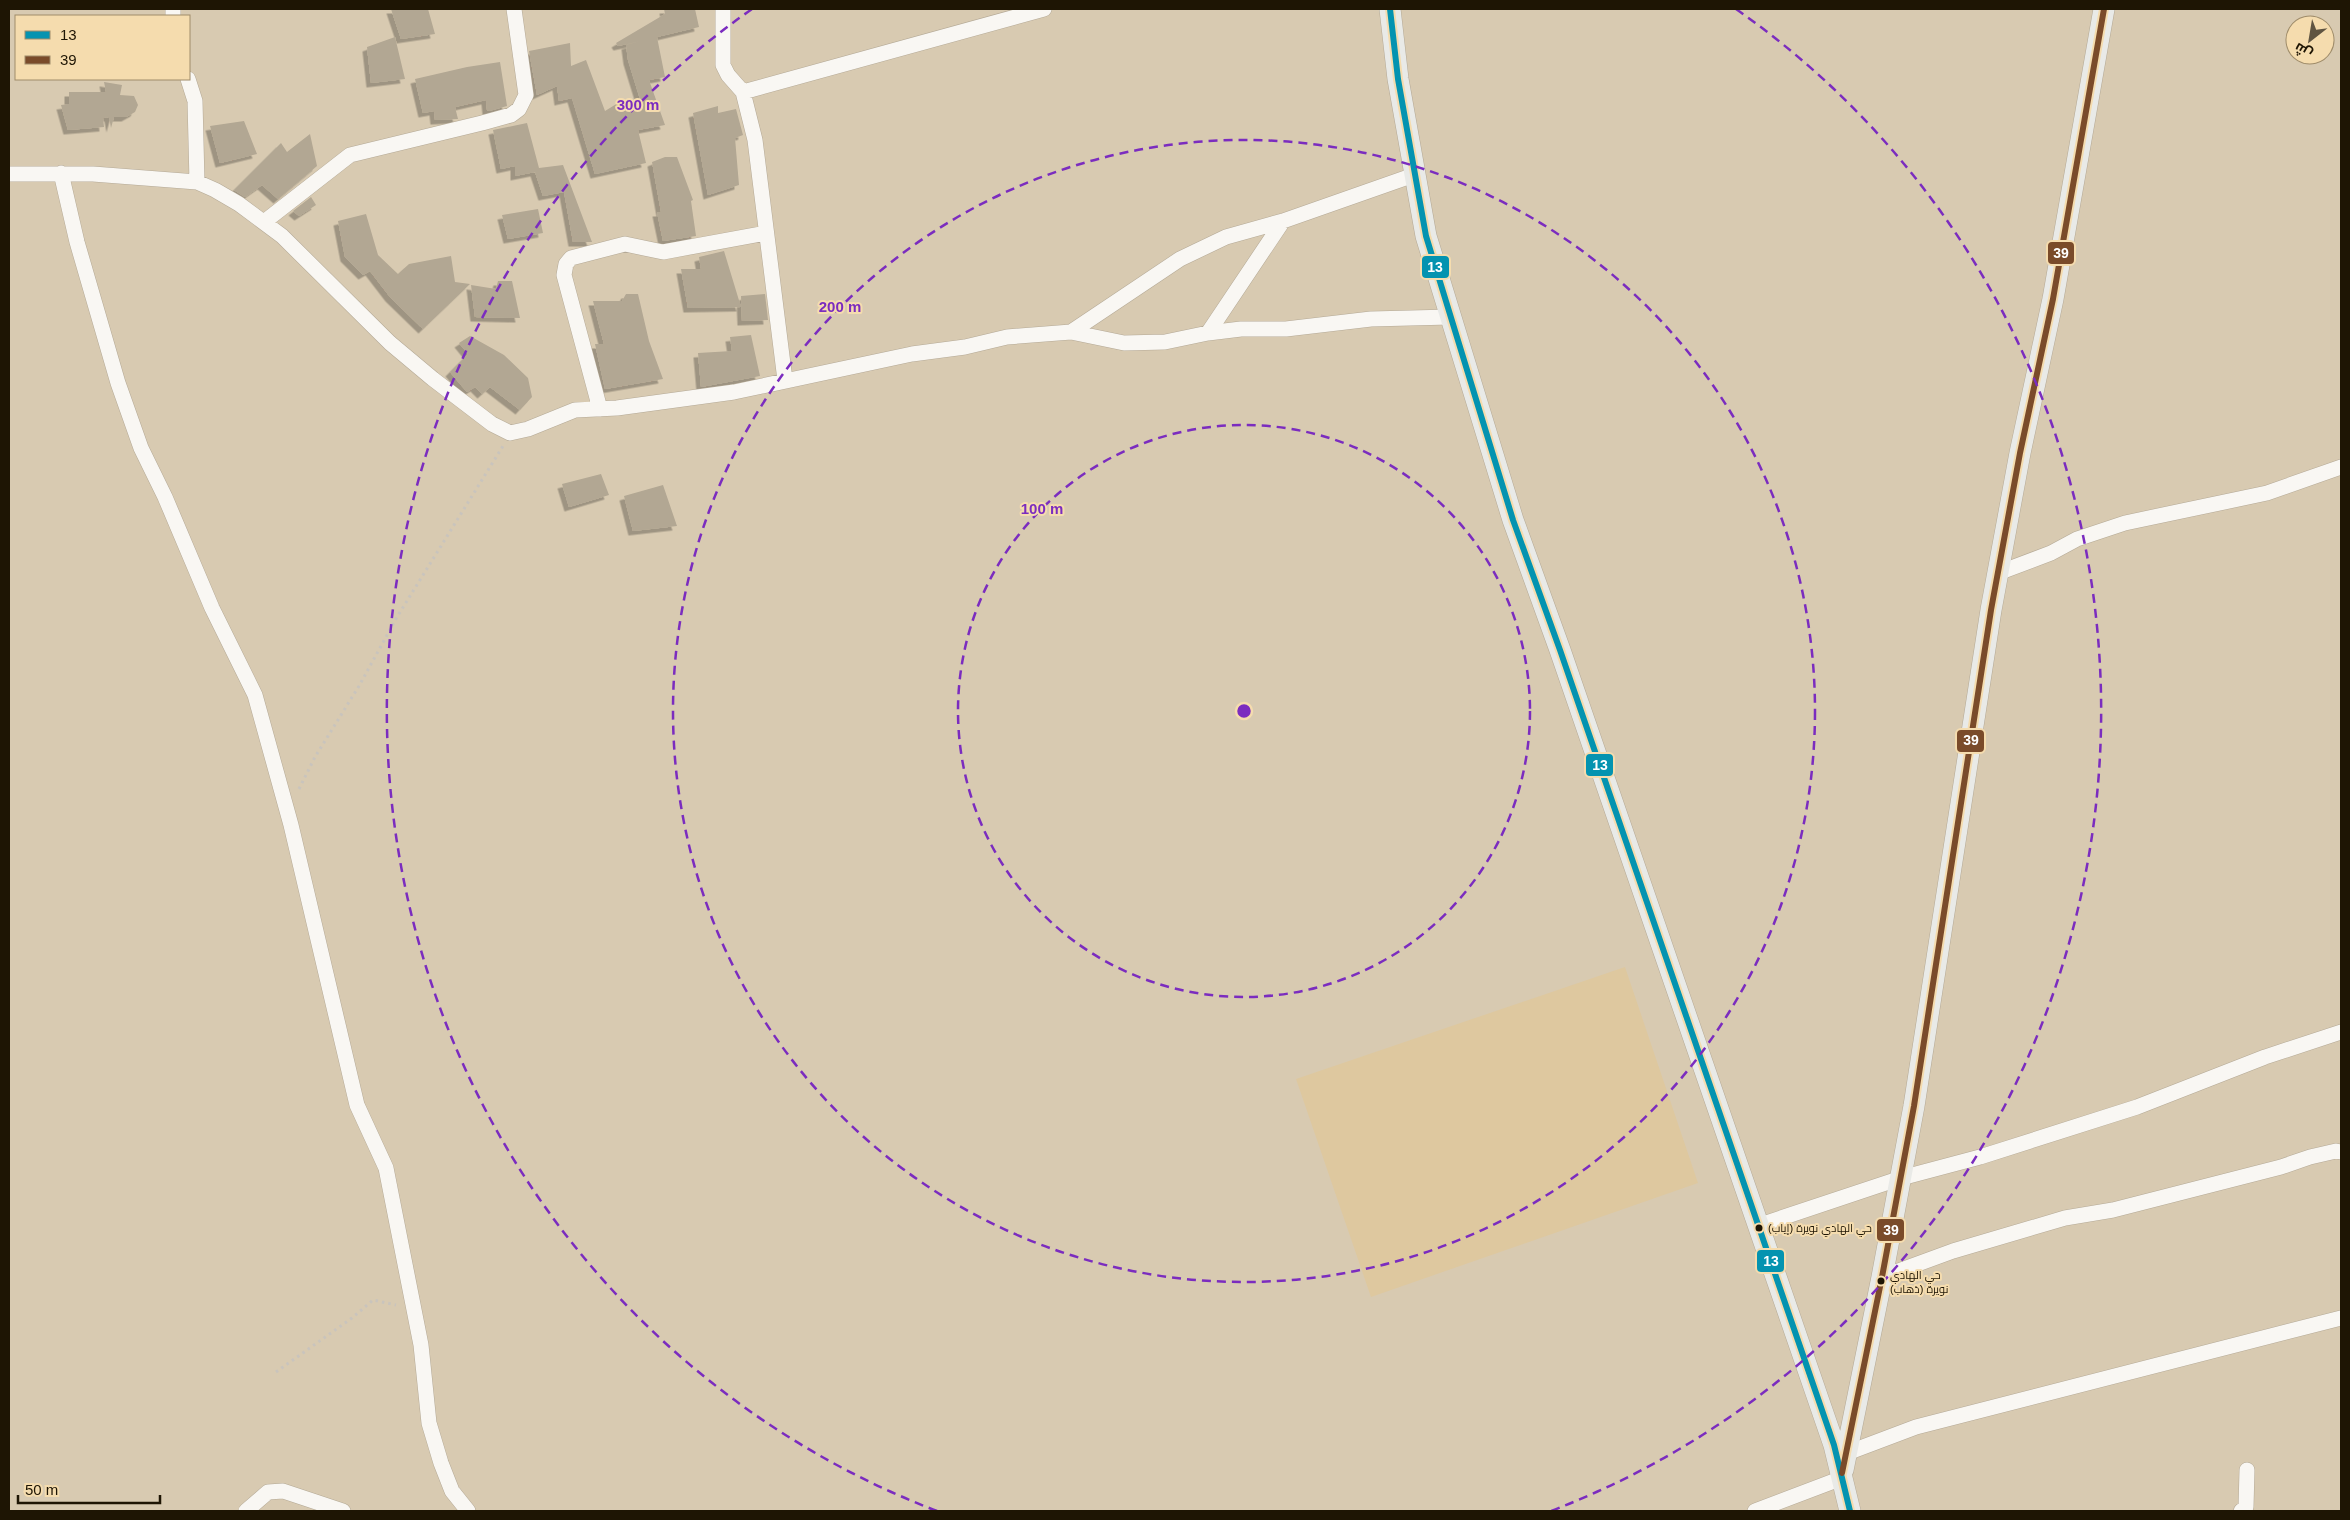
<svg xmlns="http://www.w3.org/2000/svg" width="2350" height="1520" viewBox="0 0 2350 1520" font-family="Arial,Cairo,sans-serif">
	<defs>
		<filter id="shadow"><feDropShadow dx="-4.5" dy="4.5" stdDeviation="0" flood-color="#0004"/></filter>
	</defs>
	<rect width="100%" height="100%" fill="#d8cab1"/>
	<!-- built -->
	<path fill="#dec89f" d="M1625,967L1698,1183L1371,1297L1296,1079Z"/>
	<!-- building -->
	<path fill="#b2a793" filter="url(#shadow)" d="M391,9H428L435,34L401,39Z
		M664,9H695L699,27L657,37L665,77L649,80L665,125L638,130L646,163L595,174L572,98L559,101L557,86L537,95L529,51L570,43L571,66L586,60L605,111L618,103L640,99L628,60L626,45L641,41L618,46L616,43L665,14Z
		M395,37L405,79L371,83L367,47Z
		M500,62L507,106L489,111L487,110L486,100L455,107L458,119L435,120L434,111L423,113L415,79L467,67Z
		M104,82L122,85L120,95L134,96L138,105L135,112L126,117H114L111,128L109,117L103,118L104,127L68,130L61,105L69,104V92H106Z
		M718,106V113L736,109L743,135L735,138L739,185L708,195L693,113Z
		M244,121L257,154L220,163L210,126Z
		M527,123L539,168L563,165L592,242H573L564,192L543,196L535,172L515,176V166L501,169L493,130Z
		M310,134L317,166L278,199L262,185L245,197L234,190L281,143L287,152Z
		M665,157H677L693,200L691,201L696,236L663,241L657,212H661L652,162Z
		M311,197L316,205L299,216L293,211Z
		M538,209L543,233L508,239L502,215Z
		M366,214L378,255L398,274L409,264L451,256L455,282L470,284L423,329L390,297L370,271L363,275L345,257L338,221Z
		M724,251L741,307L688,308L681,269H701L699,257Z
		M498,281H512L520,318L475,317L471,285L496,289Z
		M626,294H638L649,341L663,379L605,389L595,344H604L593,301H622Z
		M765,294L768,320L742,321L741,296Z
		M751,335L760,376L701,387L698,353L732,351L730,337Z
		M470,336L504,355L528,378L532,397L520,410L490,387L482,394L475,387L467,392L450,372L468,354L459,343Z
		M601,474L609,495L569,507L562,484Z
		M663,485L677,526L633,531L624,496Z"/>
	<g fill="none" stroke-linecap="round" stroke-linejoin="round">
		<defs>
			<path id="street" d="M173,9V16
				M723,9V65L728,75L743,92L755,140L785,380
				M188,79L195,101L197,182
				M743,92L1044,9
				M61,173L77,242L118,383L141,448L165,497L212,608L255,695L291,825L357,1105L386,1168L421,1345L429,1423L441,1463L452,1491L468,1511
				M9,174H93L197,182L215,190L239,204L282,236L390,343L433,379L492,424L510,433L528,429L575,410L617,408L734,392L912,354L965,347L1007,337L1071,332L1124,343L1165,342L1208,333L1241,329H1286L1371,319L1450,317
				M264,222L350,155L482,123L511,115L519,109L526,95L514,9
				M1071,332L1180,259L1226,237L1283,221L1414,175
				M1208,333L1283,221
				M600,409L564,275L566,264L571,258L625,244L663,252L766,233
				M1998,573L2051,553L2077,539L2125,523L2267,493L2341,467
				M1757,1226L1901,1178L1980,1157L2137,1107L2265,1057L2341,1032
				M1882,1277L1953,1251L2065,1218L2113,1210L2281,1167L2310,1157L2336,1151L2341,1152
				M1847,1453L1916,1427L2341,1318
				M246,1511L268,1492L283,1491L343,1511
				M1755,1511L1842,1478
				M2241,1511L2246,1507L2247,1470"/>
			<path id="secondary" d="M1390,9L1398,79L1426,236L1513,520L1560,650L1834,1445L1850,1511
				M1843,1470L1882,1277L1914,1106L1991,610L2020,453L2053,299L2104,9"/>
		</defs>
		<!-- street casing -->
		<use href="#street" stroke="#b4a996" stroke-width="16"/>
		<!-- secondary casing -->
		<use href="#secondary" stroke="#b4a996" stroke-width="22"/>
		<!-- path -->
		<path stroke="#c9c4bd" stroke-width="3" stroke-dasharray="2.5 4" stroke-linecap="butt" d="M299,789L315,757L359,686L397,617L503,446
			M276,1372L352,1318L373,1300L396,1305"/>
		<!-- street -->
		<use href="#street" stroke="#f9f7f3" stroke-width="15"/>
		<!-- secondary -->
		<use href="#secondary" stroke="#e9eae7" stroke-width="21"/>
		<defs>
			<path id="bus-1" d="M1390,9L1398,79L1426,236L1513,520L1560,650L1834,1445L1850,1511"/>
			<path id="bus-2" d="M1842,1473L1882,1277L1914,1106L1991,610L2020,453L2053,299L2104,9"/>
		</defs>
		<!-- bus-1 casing -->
		<use href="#bus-1" stroke="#f5dcae" stroke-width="10"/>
		<!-- bus-2 casing -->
		<use href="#bus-2" stroke="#f5dcae" stroke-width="10"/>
		<!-- bus-1 -->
		<use href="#bus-1" stroke="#0493b0" stroke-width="6"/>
		<!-- bus-2 -->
		<use href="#bus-2" stroke="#7a4b2a" stroke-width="6"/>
	</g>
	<!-- distance rings -->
	<g fill="none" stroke="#7b2cbf" stroke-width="2.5" stroke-dasharray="9 6">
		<circle cx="1244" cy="711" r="286"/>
		<circle cx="1244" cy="711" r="571"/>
		<path d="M937 1511A857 857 0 0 1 752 9M1736 9A857 857 0 0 1 1551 1511"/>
	</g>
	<!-- markers -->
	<g fill="#1e1504" stroke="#f5dcae" stroke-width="2">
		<circle cx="1759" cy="1228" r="4.5"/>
		<circle cx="1881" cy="1281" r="4.5"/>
	</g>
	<g text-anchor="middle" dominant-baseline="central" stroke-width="4" stroke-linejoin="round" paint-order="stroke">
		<!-- bus labels -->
		<g font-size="11" fill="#1e1504" stroke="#f5dcae" text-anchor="start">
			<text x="1768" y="1228">حي الهادي نويرة (إياب)</text>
			<text x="1890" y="1275">حي الهادي<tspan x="1890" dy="14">نويرة (ذهاب)</tspan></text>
		</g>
	</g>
	<circle cx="1244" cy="711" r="8" fill="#7b2cbf" stroke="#f5dcae" stroke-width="2.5"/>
	<g font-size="15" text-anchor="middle" font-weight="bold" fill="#7b2cbf" stroke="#f5dcae" stroke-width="4" stroke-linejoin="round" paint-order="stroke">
		<text x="638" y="110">300 m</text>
		<text x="840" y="312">200 m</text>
		<text x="1042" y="514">100 m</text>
	</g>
	<g stroke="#f5dcae" stroke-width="2">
		<rect x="2047" y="241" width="28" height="24" rx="5" fill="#7a4b2a"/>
		<rect x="1421" y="255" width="29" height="24" rx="5" fill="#0493b0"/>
		<rect x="1956" y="729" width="29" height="24" rx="5" fill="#7a4b2a"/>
		<rect x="1585" y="753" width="29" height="24" rx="5" fill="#0493b0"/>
		<rect x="1876" y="1218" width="29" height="24" rx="5" fill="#7a4b2a"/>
		<rect x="1756" y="1249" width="29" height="24" rx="5" fill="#0493b0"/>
	</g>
	<g font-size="14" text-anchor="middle" font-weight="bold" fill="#fff">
		<text x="2061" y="258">39</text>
		<text x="1435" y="272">13</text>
		<text x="1971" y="745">39</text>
		<text x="1600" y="770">13</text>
		<text x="1891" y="1235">39</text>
		<text x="1771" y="1266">13</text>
	</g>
	<!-- border -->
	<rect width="2350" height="1520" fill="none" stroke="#1e1504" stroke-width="20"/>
	<!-- legend -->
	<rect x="15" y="15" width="175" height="65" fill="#f5dcae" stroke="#9f8c6a"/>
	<rect x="25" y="31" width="25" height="8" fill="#0493b0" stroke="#9f8c6a"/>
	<text x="60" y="40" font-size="15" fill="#1e1504">13</text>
	<rect x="25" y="56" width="25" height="8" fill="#7a4b2a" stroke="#9f8c6a"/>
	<text x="60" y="65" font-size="15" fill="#1e1504">39</text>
	<!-- north arrow -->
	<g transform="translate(2310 40) rotate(211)"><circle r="24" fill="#f5dcae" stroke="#9f8c6a"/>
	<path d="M0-4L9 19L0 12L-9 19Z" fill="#5f5441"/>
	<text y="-8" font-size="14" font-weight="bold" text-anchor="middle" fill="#1e1504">ش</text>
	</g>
	<!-- scale -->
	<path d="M18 1495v8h142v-8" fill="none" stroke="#1e1504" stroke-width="2.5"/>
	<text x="25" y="1495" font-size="15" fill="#1e1504" stroke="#f5dcae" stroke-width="4" paint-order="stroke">50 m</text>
</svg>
